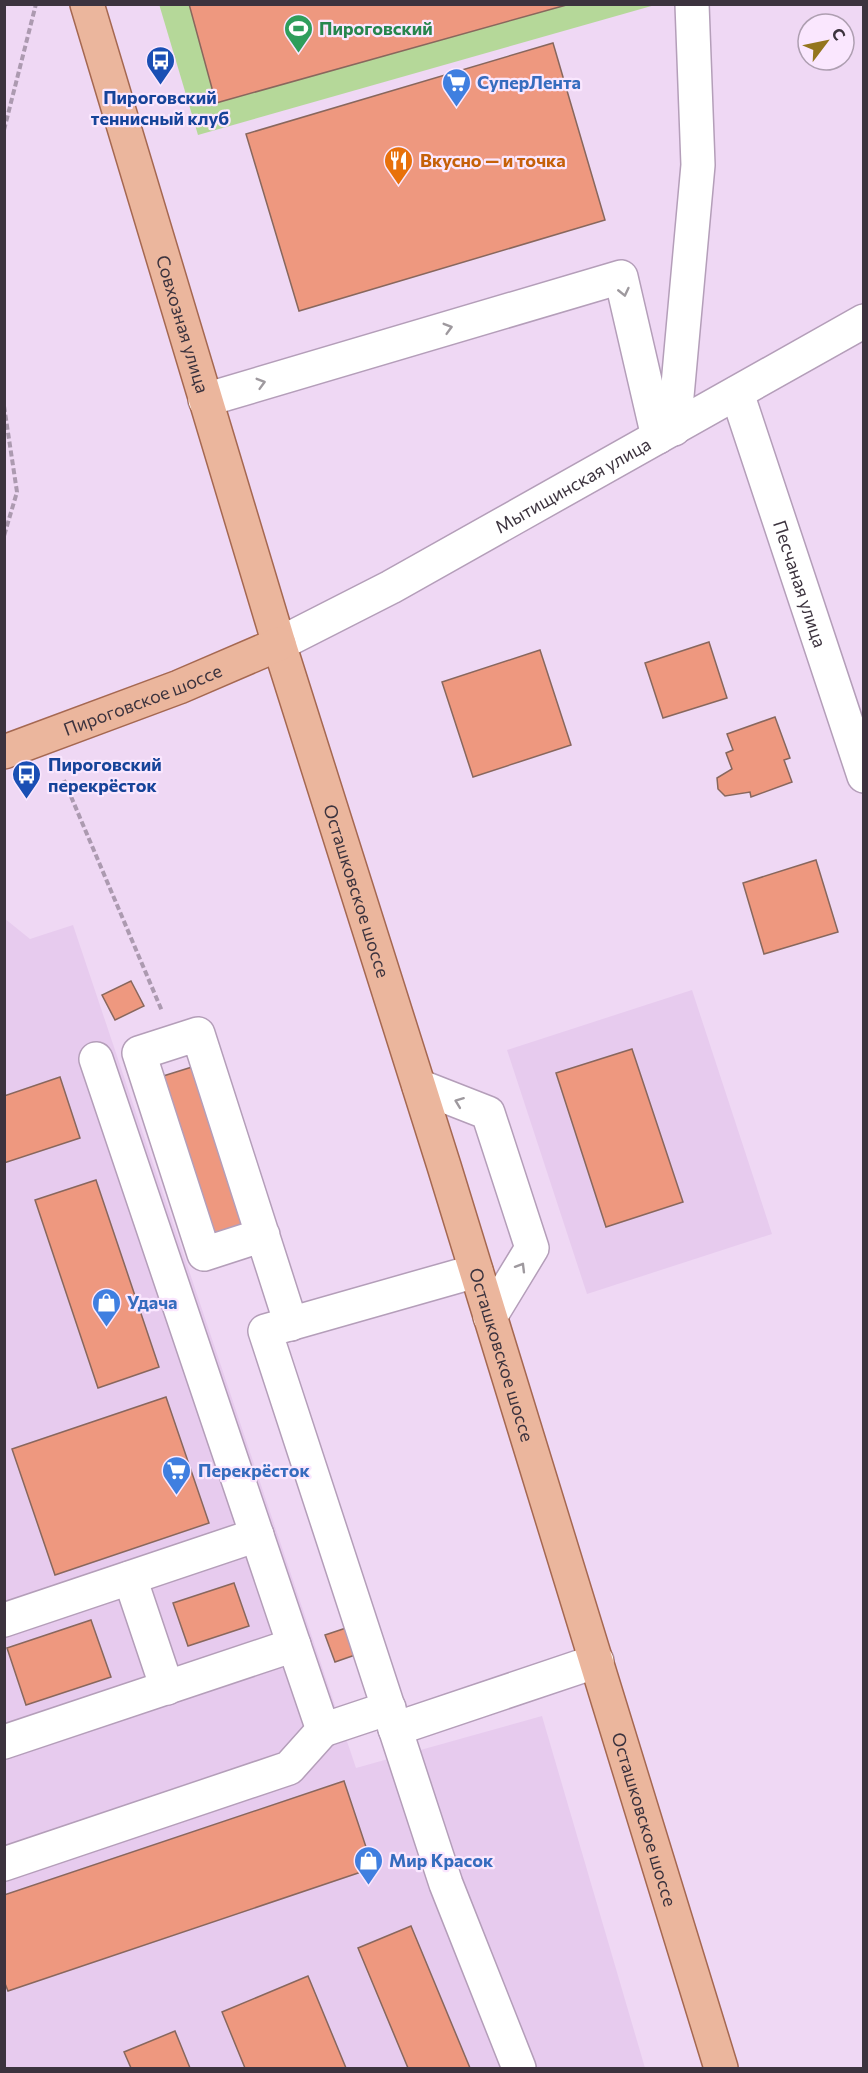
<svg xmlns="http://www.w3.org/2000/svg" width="868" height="2073" viewBox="0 0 868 2073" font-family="Commissioner,sans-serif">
	<rect width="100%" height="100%" fill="#efd8f4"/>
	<!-- built -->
	<path fill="#e7cbee" d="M4,918L30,939L73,925L356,1768L542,1716L645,2068H5Z
		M692,990L772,1234L587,1294L507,1050Z"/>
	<!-- green -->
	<path fill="#b5d899" d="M159,4L655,5L198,135Z"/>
	<!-- building -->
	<path fill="#ee987f" stroke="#88675d" stroke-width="1.5" d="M189,4H570L216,103Z
		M553,43L605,220L299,311L246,134Z
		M709,642L727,698L663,718L645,663Z
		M540,650L571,745L473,777L442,682Z
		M775,717L790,758L784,760L792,782L751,797L750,792L725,796L718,789L717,778L732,769L726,753L733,750L727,734Z
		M816,860L838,932L764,954L743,883Z
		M131,981L144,1006L115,1020L102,995Z
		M632,1049L683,1202L606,1227L556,1073Z
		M192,1067L243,1227L212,1237L160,1077Z
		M60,1077L80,1138L4,1163V1096Z
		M96,1180L159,1367L98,1388L35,1200Z
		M166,1397L209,1523L55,1575L12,1449Z
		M234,1583L249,1626L188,1646L173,1603Z
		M91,1620L111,1677L26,1705L7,1648Z
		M349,1627L358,1654L335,1662L325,1635Z
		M344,1781L373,1868L8,1991L4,1981V1895Z
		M411,1926L470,2068H408L358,1948Z
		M308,1976L346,2068H245L222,2012Z
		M175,2031L190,2068H131L124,2052Z"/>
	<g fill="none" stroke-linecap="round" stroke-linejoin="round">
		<defs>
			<g id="minor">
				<path id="s1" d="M737,393L864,776"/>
				<path d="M205,400L621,277L658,437"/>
				<path d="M674,429L698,165L692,4"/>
				<path id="s2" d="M279,644L391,587L864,321"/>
				<path d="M96,1059L294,1645"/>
				<path d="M419,1086L488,1113L532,1248L490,1317"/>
				<path d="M263,1235L204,1254L139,1053L198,1034L291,1324"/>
				<path d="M476,1271L265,1331L446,1884L519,2068"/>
				<path d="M130,1578L167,1688"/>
				<path d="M4,1620L257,1535"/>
				<path d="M395,1729L597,1661"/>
				<path d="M4,1742L294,1645L323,1730L389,1708"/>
				<path d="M4,1864L289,1768L323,1730"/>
			</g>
			<g id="major">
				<path id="s3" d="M87,4L279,644L444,1166L721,2068"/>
				<path id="s4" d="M4,752L179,687L279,644"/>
			</g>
		</defs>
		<!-- minor casing -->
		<use href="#minor" stroke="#b49eb9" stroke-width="36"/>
		<!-- major casing -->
		<use href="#major" stroke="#a56851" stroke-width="36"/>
		<!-- path -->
		<path stroke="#ac9ab0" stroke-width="4" stroke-dasharray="6 3" stroke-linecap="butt" d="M4,130L36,4
			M4,406L17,492L4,536
			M64,780L162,1011"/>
		<!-- minor -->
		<use href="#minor" stroke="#fff" stroke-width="33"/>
		<!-- major -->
		<use href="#major" stroke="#ebb69d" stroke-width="33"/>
	</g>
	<!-- one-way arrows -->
	<defs><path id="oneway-chevron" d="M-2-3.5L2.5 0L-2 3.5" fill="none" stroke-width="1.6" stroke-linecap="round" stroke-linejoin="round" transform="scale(1.5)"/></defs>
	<g stroke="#9e999e">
		<use href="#oneway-chevron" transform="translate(624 292) rotate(77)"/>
		<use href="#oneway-chevron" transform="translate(448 328) rotate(-16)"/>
		<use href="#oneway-chevron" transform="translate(261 383) rotate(-16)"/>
		<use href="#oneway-chevron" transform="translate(459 1102) rotate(-159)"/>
		<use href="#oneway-chevron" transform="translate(521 1267) rotate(-59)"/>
	</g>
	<!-- icons -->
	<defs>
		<symbol id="stadium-pin" viewBox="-11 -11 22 30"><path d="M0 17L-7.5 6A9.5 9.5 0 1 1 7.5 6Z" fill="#2e9e5b" stroke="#fae7fe"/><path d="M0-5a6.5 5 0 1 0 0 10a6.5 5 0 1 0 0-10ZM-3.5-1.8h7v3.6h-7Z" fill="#fff"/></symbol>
		<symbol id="bus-pin" viewBox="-11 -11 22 30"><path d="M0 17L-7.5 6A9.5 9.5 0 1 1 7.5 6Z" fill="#1a4fb4" stroke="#fae7fe"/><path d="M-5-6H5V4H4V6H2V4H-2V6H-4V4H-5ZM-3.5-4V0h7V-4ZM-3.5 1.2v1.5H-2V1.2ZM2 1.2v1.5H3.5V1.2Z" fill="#fff"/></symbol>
		<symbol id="supermarket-pin" viewBox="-11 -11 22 30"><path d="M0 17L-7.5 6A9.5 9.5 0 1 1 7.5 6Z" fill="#3f7fe0" stroke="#fae7fe"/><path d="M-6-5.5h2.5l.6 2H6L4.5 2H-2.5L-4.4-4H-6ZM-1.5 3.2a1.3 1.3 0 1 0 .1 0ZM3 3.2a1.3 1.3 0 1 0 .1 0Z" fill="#fff"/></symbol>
		<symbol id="restaurant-pin" viewBox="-11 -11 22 30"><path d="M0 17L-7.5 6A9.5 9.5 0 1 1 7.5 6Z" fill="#e8710a" stroke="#fae7fe"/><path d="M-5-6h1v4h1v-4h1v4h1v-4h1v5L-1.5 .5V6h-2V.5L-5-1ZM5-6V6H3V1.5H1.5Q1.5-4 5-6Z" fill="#fff"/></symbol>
		<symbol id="shop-pin" viewBox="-11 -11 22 30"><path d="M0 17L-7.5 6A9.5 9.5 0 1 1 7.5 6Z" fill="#3f7fe0" stroke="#fae7fe"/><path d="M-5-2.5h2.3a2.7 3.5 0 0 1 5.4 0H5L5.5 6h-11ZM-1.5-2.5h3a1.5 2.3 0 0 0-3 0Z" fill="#fff"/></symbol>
	</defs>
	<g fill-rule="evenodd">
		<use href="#stadium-pin" x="282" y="12" width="33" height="45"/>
		<use href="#bus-pin" x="144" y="44" width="33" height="45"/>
		<use href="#supermarket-pin" x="440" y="66" width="33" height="45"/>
		<use href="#restaurant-pin" x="382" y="144" width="33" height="45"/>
		<use href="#bus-pin" x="10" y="758" width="33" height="45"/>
		<use href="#shop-pin" x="90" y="1286" width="33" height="45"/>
		<use href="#supermarket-pin" x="160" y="1454" width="33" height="45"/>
		<use href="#shop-pin" x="352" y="1844" width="33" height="45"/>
	</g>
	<g text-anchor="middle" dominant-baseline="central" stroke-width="4.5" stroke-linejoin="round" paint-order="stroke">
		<!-- leisure labels -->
		<g font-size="18" font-weight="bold" fill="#27864d" stroke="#fae7fe" text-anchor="start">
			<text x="319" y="28">Пироговский</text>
		</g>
		<!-- shop labels -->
		<g font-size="18" font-weight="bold" fill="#366cbe" stroke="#fae7fe" text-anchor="start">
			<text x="477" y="82">СуперЛента</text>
			<text x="127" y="1302">Удача</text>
			<text x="198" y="1470">Перекрёсток</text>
			<text x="389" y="1860">Мир Красок</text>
		</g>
		<!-- transit labels -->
		<g font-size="18" font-weight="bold" fill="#164399" stroke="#fae7fe">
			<text x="160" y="97">Пироговский<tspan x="160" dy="21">теннисный клуб</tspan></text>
			<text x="48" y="764" text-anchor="start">Пироговский<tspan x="48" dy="21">перекрёсток</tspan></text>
		</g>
		<!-- food labels -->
		<g font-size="18" font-weight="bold" fill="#c56008" stroke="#fae7fe" text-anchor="start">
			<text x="420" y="160">Вкусно — и точка</text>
		</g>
		<!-- street labels -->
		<g font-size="18" fill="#3c333e" stroke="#fae7fe">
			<text stroke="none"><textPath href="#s3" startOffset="334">Совхозная улица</textPath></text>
			<text stroke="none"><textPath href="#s2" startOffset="334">Мытищинская улица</textPath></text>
			<text stroke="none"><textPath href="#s1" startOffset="201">Песчаная улица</textPath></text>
			<text stroke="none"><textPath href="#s4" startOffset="148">Пироговское шоссе</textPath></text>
			<text stroke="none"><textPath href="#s3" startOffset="927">Осташковское шоссе</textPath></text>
			<text stroke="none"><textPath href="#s3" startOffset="1413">Осташковское шоссе</textPath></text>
			<text stroke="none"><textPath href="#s3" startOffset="1899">Осташковское шоссе</textPath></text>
		</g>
	</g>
	<!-- border -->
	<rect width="868" height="2073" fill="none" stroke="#3c333e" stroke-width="12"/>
	<!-- north arrow -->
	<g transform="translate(826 42) rotate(58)"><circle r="28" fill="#fae7fe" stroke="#ae9fb1" stroke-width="1.5"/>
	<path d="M0-4.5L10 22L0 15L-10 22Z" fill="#94751d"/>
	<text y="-9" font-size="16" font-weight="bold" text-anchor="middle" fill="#3c333e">С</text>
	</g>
</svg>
